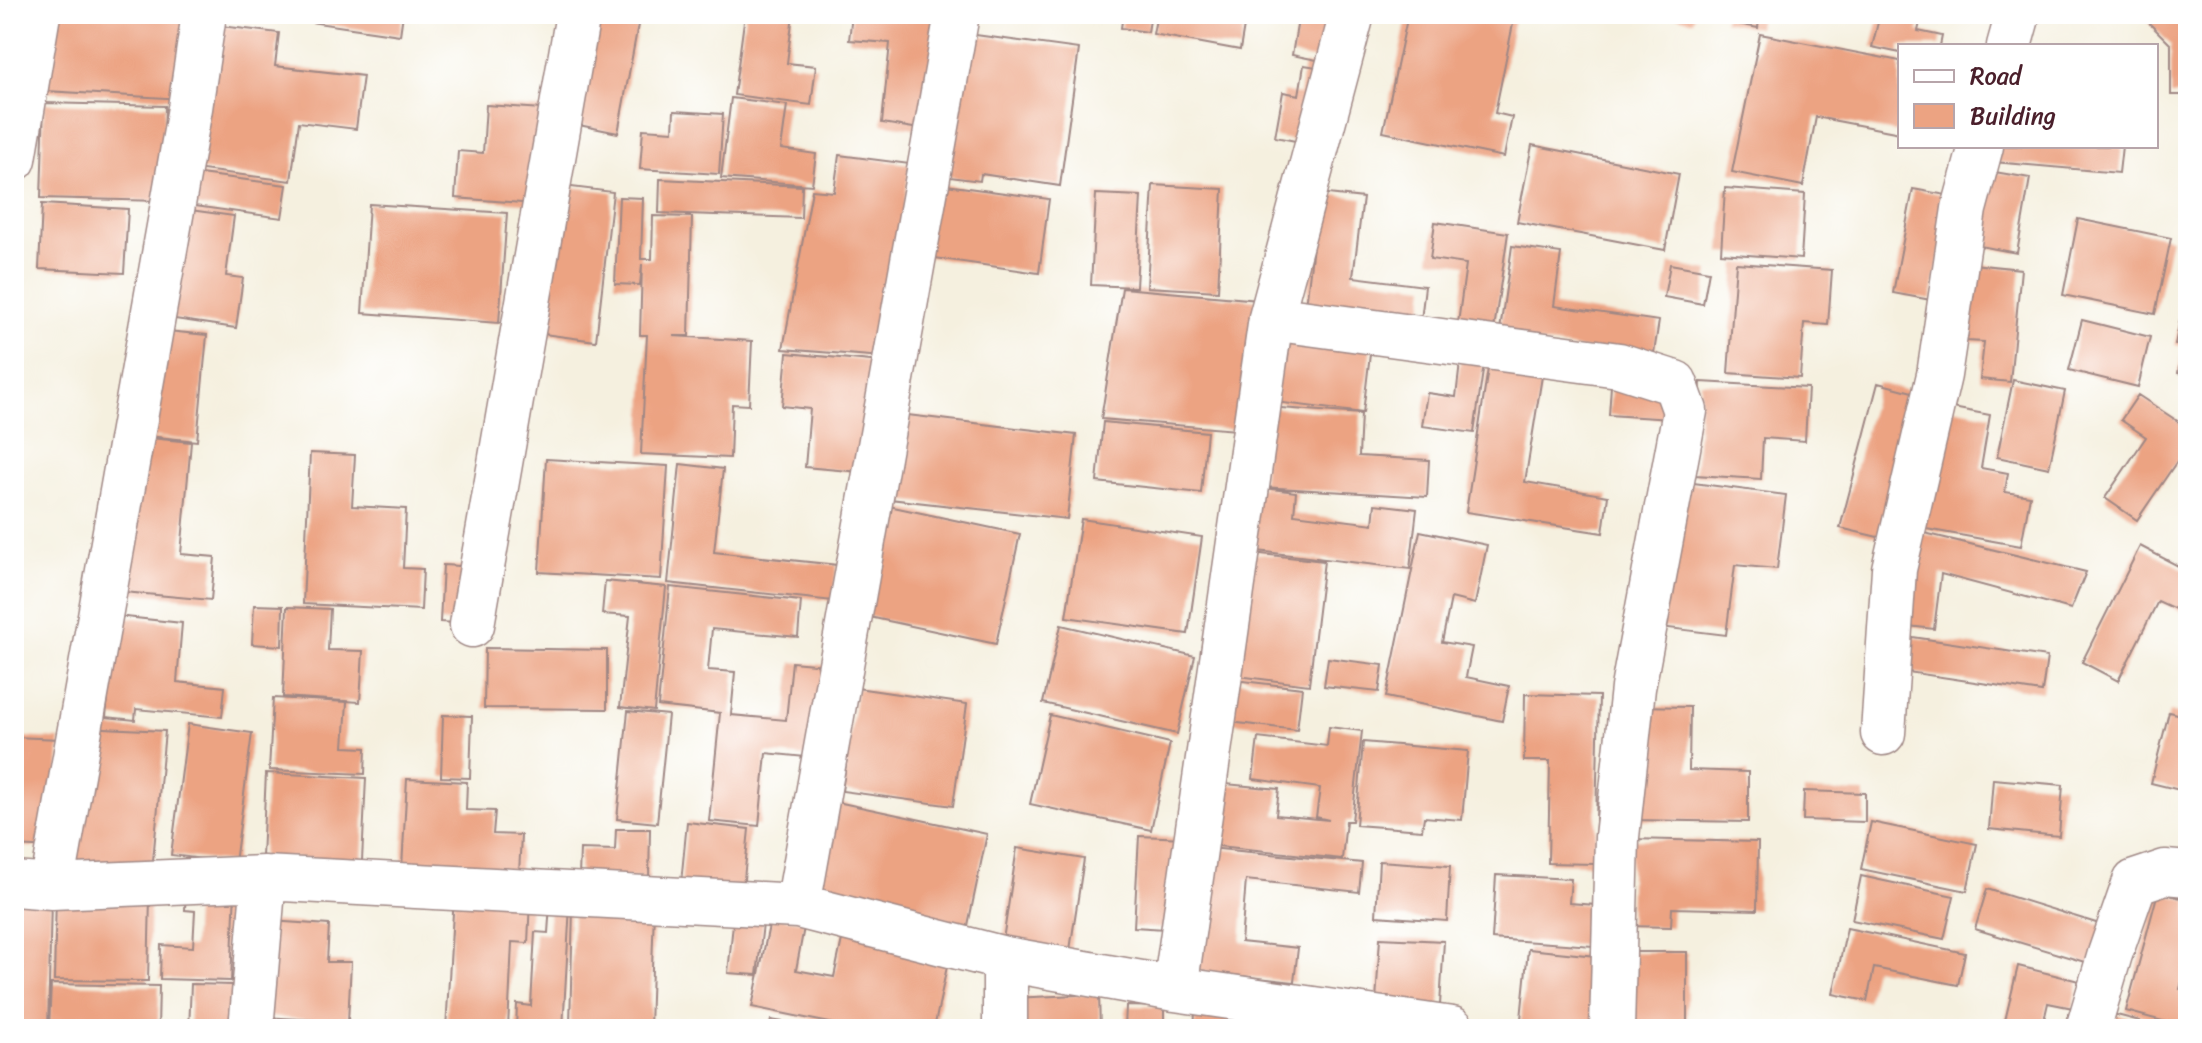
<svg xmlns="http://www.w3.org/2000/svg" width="2202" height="1043" viewBox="0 0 2202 1043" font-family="Sriracha,sans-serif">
	<rect width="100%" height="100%" fill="#fff"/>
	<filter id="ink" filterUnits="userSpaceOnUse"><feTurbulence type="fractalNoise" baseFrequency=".0125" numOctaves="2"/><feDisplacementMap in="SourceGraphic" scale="16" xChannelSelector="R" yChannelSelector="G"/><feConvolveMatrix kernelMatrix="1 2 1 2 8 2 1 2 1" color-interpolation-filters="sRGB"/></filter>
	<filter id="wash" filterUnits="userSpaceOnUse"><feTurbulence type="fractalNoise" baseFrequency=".006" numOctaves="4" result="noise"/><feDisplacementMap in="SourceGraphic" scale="32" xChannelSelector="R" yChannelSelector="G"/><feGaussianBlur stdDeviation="1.8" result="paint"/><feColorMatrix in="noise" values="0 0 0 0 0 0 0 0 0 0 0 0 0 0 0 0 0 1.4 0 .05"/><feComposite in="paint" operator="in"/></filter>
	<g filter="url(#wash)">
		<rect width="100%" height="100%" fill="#f5f0df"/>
		<g id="blocks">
			<!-- building -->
			<path fill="#eca382" d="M50,14H188L183,99L46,91Z
				M215,14H253L252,22L214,19Z
				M304,14H403L400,35L303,21Z
				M589,14H640L618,133L569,123Z
				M745,14H793L787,63L816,66L811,105L734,95Z
				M852,14H944L926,130L882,123L890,43L849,40Z
				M1015,14H1051L1050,21L1015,16Z
				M1123,14H1151L1148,32L1121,28Z
				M1157,14H1246L1240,50L1153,34Z
				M1299,14H1346L1337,64L1292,55Z
				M1408,14H1490L1514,19L1495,113L1512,117L1504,157L1383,132Z
				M1667,14H1695L1693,21Z
				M1725,14H1760L1758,28L1724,21Z
				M1880,14H1922L1918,31L1942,36L1940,46H1900V53L1872,47Z
				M2140,14H2188V95H2171V45Z
				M212,25L279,33L275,66L363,76L356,129L299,122L291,181L194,169Z
				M961,33L1079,49L1060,186L981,174L980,181L942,176Z
				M1760,34L1900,61V133L1816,117L1803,186L1732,172Z
				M1304,65L1330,69L1316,145L1275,137L1283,92L1299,95Z
				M731,98L787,105L781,149L816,154L812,185L721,178Z
				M44,103L165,106L162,201L41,198Z
				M486,105L542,109L535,204L455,198L458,151L483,153Z
				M674,111L723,114L719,174L640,169L643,129L673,131Z
				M1532,145L1679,174L1665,250L1517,222Z
				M1996,146H2122L2119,173L1994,162Z
				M839,155L910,164L883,357L783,349L812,190L834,192Z
				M1989,171L2030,178L2017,253L1975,245Z
				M184,172L287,185L282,218L180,204Z
				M660,179L802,186L801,218L659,213Z
				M931,183L1049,199L1039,273L921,256Z
				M555,185L613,192L596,341L536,333Z
				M1153,185L1223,189L1218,291L1147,287Z
				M1725,188L1805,194L1801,259L1721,253Z
				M1913,189L1952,196L1931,300L1893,293Z
				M1319,193L1363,198L1353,277L1425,286L1420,329L1305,315Z
				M1096,194L1141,196L1136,287L1091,285Z
				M619,197L643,198L641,259H652L653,216L692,217L689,336H673L752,341L749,405L732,404L730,458L641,454L647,335H640L642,264L640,285L615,284Z
				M42,204L128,209L124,273L39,269Z
				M369,204L507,213L499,323L362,313Z
				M183,209L234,216L226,276L243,278L236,328L168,318Z
				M2078,219L2171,238L2155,314L2063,295Z
				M1435,222L1508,233L1493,336L1457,331L1466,264L1430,259Z
				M1512,246L1561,253L1554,306L1659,321L1653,359L1499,337Z
				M1736,263L1832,270L1828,325L1804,323L1800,378L1728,373Z
				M1962,263L2021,269L2010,382L1980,379L1984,342L1967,341L1969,317Z
				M1670,264L1709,271L1703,304L1664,297Z
				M2187,283H2188V374L2178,373L2183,346L2175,345Z
				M1122,288L1259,300L1249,431L1101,419Z
				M2082,320L2150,337L2138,387L2069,370Z
				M1284,326L1372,337L1363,413L1275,402Z
				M157,330L207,335L197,441L147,436Z
				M787,353L881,362L871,473L805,467L810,409L782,406Z
				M1461,354L1485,357L1474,433L1422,426L1427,393L1456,397Z
				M1489,362L1543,370L1525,482L1608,496L1603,533L1466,512Z
				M2013,380L2065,391L2049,468L1997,457Z
				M1701,382L1808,388L1805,441L1763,438L1761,479L1695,475Z
				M1878,383L1920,394L1882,538L1840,528Z
				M1611,386L1672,389L1671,419L1609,415Z
				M2138,395L2188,428V445L2137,520L2105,498L2146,437L2121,420Z
				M1937,405L1990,415L1981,468L2008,473L2005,492L2030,496L2021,546L1915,527Z
				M1267,407L1361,414L1359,456L1429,460L1427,497L1262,487Z
				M899,414L1076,435L1067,519L890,499Z
				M1103,422L1207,432L1201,493L1097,482Z
				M139,437L191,442L181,554L215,557L211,600L124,592Z
				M310,453L355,455L352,506L406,509L403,568L423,569L421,610L303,604Z
				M546,459L668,466L661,579L539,572Z
				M680,464L723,469L714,552L837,565L833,601L668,583Z
				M1678,481L1786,495L1777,569L1735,565L1726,635L1660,627Z
				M1256,487L1296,492L1294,514L1373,524L1375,504L1417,509L1410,569L1249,550Z
				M884,505L1020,534L996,644L860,615Z
				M1081,519L1202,537L1188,634L1066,617Z
				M1912,530L2086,572L2071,609L1941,574L1934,629L1900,625Z
				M1420,531L1487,545L1475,604L1451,598L1442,642L1472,647L1466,677L1509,686L1502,721L1386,697Z
				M2140,546L2188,571V615L2158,601L2118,681L2082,662Z
				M1244,552L1324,561L1309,685L1230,675Z
				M443,565L475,567L472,624L440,622Z
				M605,581L666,587L654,711L620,707L630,616L602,614Z
				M670,587L801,601L798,637L712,629L708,670L735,672L731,715L786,720L792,662L825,665L815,758L766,753L759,826L709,821L720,713L658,706Z
				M254,605L283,606L282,646L252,644Z
				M287,607L330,609L328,650L363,651L360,702L283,697Z
				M116,616L182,623L177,682L225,687L222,717L136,709L135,720L106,717Z
				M1061,625L1195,656L1177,734L1043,703Z
				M1906,636L2047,657L2042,692L1901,671Z
				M485,648L607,650V709L484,708Z
				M1328,658L1383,665L1379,692L1324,686Z
				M1226,679L1302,688L1297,730L1221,721Z
				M857,688L967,704L953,806L842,791Z
				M1525,694L1599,696L1595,864L1548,863L1550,761H1524Z
				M273,698L347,702L344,747L366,748L365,774L269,770Z
				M1635,706L1690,707L1689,770L1748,772V822L1633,820Z
				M628,711L668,715L657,823L617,819Z
				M2169,712L2188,717V792L2151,783Z
				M443,715L472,716L470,778L441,777Z
				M1050,715L1170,743L1151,830L1030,804Z
				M188,724L252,733L235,863L171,855Z
				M83,727L165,731L151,882L66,875Z
				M1329,727L1362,731L1352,821H1346L1342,859L1209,845L1215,783L1279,789L1276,815L1329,820L1316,817L1320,788L1253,779L1258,738L1327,746Z
				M14,737L60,739L53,848L14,846Z
				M1363,742L1468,751L1462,820L1424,817L1422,830L1356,825Z
				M266,773L366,778L362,861L262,857Z
				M407,779L467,782L466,810L495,811L493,834L521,835L519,874L402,868Z
				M1993,779L2063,785L2059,836L1989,829Z
				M1804,791L1865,793V822L1803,820Z
				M837,802L987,834L967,930L817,899Z
				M687,822L749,829L743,889L681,883Z
				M1871,822L1977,844L1967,891L1861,869Z
				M616,829H650L649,879L579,877L580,849L615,850Z
				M1139,836L1185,838L1181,930L1134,927Z
				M1631,839L1758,842L1757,910L1672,908L1671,927L1629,926Z
				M1017,848L1084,859L1068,963L1001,953Z
				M1209,848L1362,863L1359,892L1246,880L1241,942L1298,948L1294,982L1197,971Z
				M1379,861L1450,866L1447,921L1376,916Z
				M1496,875L1571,879L1569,903L1596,905L1593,946L1492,939Z
				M1861,876L1954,896L1944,939L1852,920Z
				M186,888L235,889L231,981L160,979L161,945L193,947L195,911L185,910Z
				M1987,889L2109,927L2098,966L1975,929Z
				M2158,892L2188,900V959L2180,989L2188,991V1028L2126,1011Z
				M56,895L150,897L148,981L54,980Z
				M454,896L530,900L528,943L512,942L508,1029H446Z
				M18,898L51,899L48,1029H14V967H16Z
				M550,904L570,905L563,1029H516L517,1004L531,1006L535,932L548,933Z
				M735,904L765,907L757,975L728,973Z
				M573,907L654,909L650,1027L570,1025Z
				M771,916L805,922L796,970L834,977L844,930L950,952L934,1029H859L752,1007Z
				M270,921L329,925L327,962H351L348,1022L265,1017Z
				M1847,928L1965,953L1958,985L1874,968L1867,1001L1833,994Z
				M1380,938L1444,941L1439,1021L1375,1017Z
				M1528,949L1605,957L1598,1029H1520Z
				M1629,952H1687V1029H1629Z
				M2018,966L2079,981L2073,1008L2048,1003L2042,1029H2003Z
				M51,984L159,986L158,1029H49Z
				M191,984L233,985L231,1029H189Z
				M1099,994L1100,1029H1013L1012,998Z
				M1126,1006L1164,1007V1029H1125Z
				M2101,1011L2140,1021L2138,1029H2096Z
				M1195,1013L1272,1021L1271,1029H1194Z
				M771,1020L813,1027V1029H769Z"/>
		</g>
	</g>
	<g filter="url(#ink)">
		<use href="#blocks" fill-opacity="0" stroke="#a08885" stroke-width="2"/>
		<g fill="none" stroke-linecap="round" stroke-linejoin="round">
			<defs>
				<path id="minor" d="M2009,46L2018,14
					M14,159L38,14
					M1271,318L1619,365L1675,383L1685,411L1633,688L1617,837L1612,1029
					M472,625L578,14
					M1883,733L1894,569L1939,375L1964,209L1981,146
					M14,884L52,887L264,878L798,906L1005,959L1175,989L1452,1029
					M52,887L190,108L204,14
					M798,906L957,14
					M1005,959V1029
					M1175,989L1271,318L1352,14
					M251,1029L264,878
					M2088,1029L2110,954L2135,882L2165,872L2188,874"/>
			</defs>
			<!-- minor casing -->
			<use href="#minor" stroke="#a08885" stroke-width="47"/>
			<!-- minor -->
			<use href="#minor" stroke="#fff" stroke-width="44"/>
		</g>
	</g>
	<!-- margin -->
	<rect width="2202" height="1043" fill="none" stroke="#fff" stroke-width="48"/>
	<!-- legend -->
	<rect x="1898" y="44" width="260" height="104" fill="#ffffff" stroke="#b7a5aa" stroke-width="2"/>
	<rect x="1914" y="70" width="40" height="12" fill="#ffffff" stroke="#b7a5aa" stroke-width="2"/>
	<text x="1970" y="84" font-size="24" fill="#4a1f2b">Road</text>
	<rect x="1914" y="104" width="40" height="24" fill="#eca382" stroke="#b7a5aa" stroke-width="2"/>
	<text x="1970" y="124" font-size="24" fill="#4a1f2b">Building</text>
</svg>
